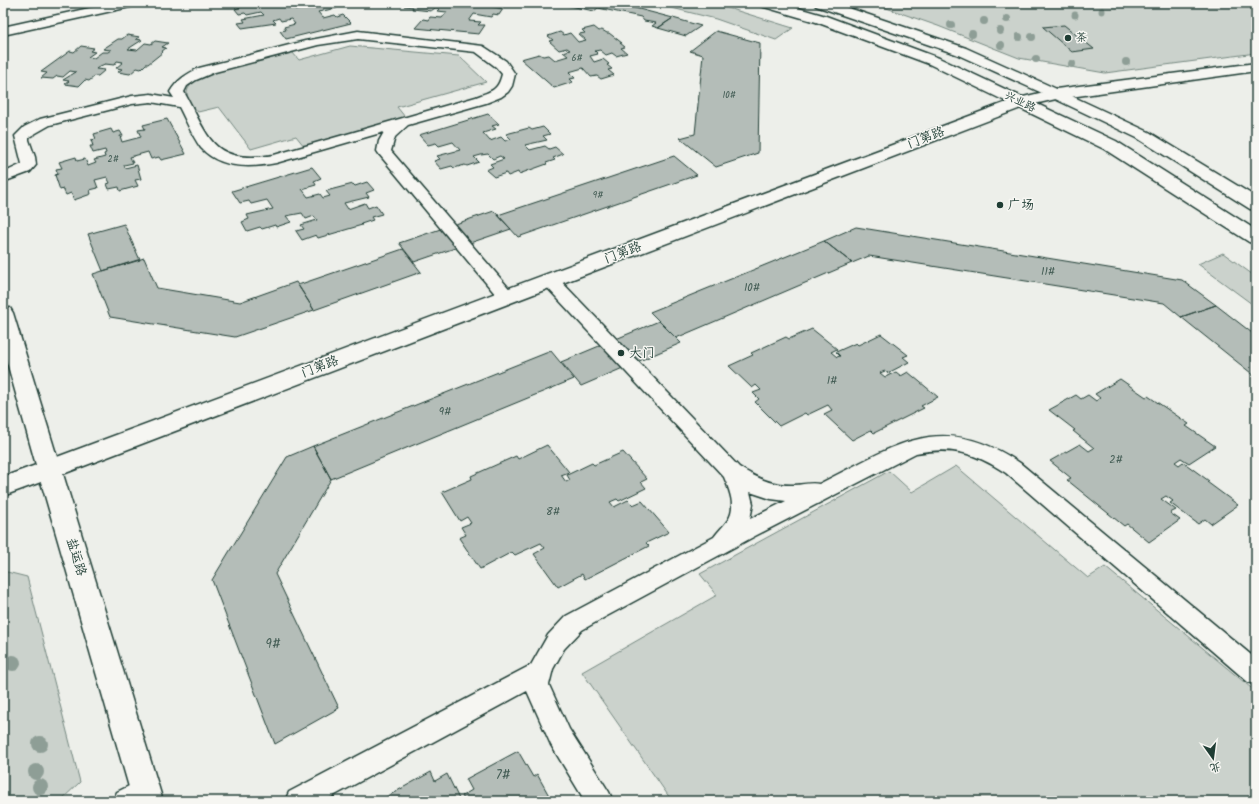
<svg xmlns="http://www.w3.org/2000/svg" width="1259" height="804" viewBox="0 0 1259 804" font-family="Kalam,'LXGW WenKai TC',sans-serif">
	<rect width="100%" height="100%" fill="#edefea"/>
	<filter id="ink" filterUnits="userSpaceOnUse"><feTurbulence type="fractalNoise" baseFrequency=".025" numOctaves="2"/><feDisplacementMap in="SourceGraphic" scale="8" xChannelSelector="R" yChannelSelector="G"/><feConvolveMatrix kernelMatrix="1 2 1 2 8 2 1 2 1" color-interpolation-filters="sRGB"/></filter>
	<g filter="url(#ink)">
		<!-- green -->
		<path fill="#cbd2cc" stroke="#758880" d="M652,3H712L793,28L776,40L716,19Z
			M872,3H1256V53L1105,73L1019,58L938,26Z
			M350,46L459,56L486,82L397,107L405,117L304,146L296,136L251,149L219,107L198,112C194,107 187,100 187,93C187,71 272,57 292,52L299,60Z
			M1223,253L1256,277V307L1198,264Z
			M956,466L1088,578L1105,567L1256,692V801H672L582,672L717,595L700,574L889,471L912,492Z
			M3,571L27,577L80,782L60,801H3Z"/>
		<!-- building -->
		<path fill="#b4bdb8" stroke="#1f3d34" d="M252,3H296L285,6L287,8L293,6L296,10L308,8L304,4L310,3H339L341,5L335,6L337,8L318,12L323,18L335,15L337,17L343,15L351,23L286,39L280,31L286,30L284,27L295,24L291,19L281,21L279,18L273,20L276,23L242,28L238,23L245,22L243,19L264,15L261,12L247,15L245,13L239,14L235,9Z
			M406,3H465L463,6L473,7L476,3L503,9L499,15L493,14L491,17L474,14L469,21L481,22L478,25H485L479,34L415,28L423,19L428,20L430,17L442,18L447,12L437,11L440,8H435L431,11L412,9L413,7L404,6Z
			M556,3H616L673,18L658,28L652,26L656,23L644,21L641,17L598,8L594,11Z
			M673,18L701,26L686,36L658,28Z
			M1064,25L1094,49L1072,52L1043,27Z
			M594,27L599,31L602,30L607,33H609L622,43H620L625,47L621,48L627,53L616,56L612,53L606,55L600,50L595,51L598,54L590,56L594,62L603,59L609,64L607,65L612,69L608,70L614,75L601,79L597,76L591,77L583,68L569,72L575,78L570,79L573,82L554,88L521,59L539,54L543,56L549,55L555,60L568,56L563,52L570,50L567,48L559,50L549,41L553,40L548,36L560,32L564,35L570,33L578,42L586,40L579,34L585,33L582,30Z
			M716,31L760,43L758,153L716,167L680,138L695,134L703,55L690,51Z
			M127,35L140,37L136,39L142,40L128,49L137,50L145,43L151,44L155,41L168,43L162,47L166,48L161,52H163L148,64H146L141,69L137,68L130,74L118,72L122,69L116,68L123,62L117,61L114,65L105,64L100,66L96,69L105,70L98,76H95L89,81L85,80L79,86L65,84L69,81L63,80L76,72L70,71L63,77L57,76L53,79L41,78L47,73L41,72L70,51L74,52L81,46L94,48L90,51L95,52L88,57L94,58L102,52H108L111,50L103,49L118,39H122Z
			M488,114L499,124L492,126L496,129L483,133L490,141L501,137L505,141L511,139L506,134L529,128L532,130L543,127L550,134L543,136L547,140L525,145L530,150L545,146L549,149L555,147L563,154L553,158L555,160L546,163L547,164L519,174L518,172L508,176L506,173L494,177L486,170L493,167L490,164L504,159L500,156L493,159L488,154L481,155L474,157L479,162L467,166L465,165L454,168L452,166L441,169L434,161L440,159L437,156L460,150L453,142L439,146L436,143L428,145L419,135Z
			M167,119L186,154L161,160L159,157L151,159L148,152L130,157L133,163L124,165L125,168L137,165L141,179L135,180L138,186L120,191L119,187L109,189L107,184L110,183L107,177L95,180L98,188L90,190L91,194L74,200L71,193L66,195L63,189L60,190L55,175L58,174L56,169L62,168L59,162L76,157L77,161L85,159L88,166L96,163L94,160L105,157L104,154L106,153L105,150L93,153L90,146H93L91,140L96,139L94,134L111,129L113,133L120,131L123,136H120L122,142L141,137L138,130L145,129L143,125Z
			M674,156L697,175L518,237L498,215Z
			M312,167L321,178L314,181L316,185L302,189L308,197L320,194L323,198L330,196L326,191L353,184L355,186L367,182L374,190L366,193L369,197L344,203L348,209L365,203L368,208L376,205L382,214L371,217L373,220L361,224L362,225L318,238L316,235L302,240L296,231L304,229L301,225L317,220L314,216L306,219L302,213L286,216L291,222L276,227L275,225L262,229L260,227L247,231L242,222L249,219L247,215L273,209L267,200L251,204L249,201L240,203L232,191Z
			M494,211L511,229L414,262L399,243Z
			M124,224L140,260L103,271L88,234Z
			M856,227L1182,280L1216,305L1181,317L1164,303L869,256L852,263L824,241Z
			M824,241L852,263L676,338L650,312Z
			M403,249L421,272L314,310L298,285Z
			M144,258L157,288L240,302L296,282L314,310L235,337L110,317L93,274Z
			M1216,305L1256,336V377L1181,317Z
			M659,321L681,343L581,386L561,362Z
			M812,329L837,349L831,352L837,357L840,356L836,352L856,343L858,345L881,334L908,355L903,357L909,362L888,373L885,371L880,373L885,377L896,372L901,376L908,372L938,397L921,406L924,408L874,433L871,430L852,440L824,414L832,410L828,405L807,415L805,413L779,426L755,402L759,399L753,393L761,390L756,385L752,388L729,366L753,355L751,353L786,337L789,339Z
			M551,351L574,379L331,479L313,446Z
			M1120,379L1146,397L1148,396L1189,424L1186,426L1215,446L1189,463L1181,458L1175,462L1179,465L1183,462L1209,481L1207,482L1238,505L1211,524L1205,519L1198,524L1170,503L1173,501L1166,496L1161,499L1176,510L1170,513L1180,520L1149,542L1127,524L1124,526L1067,480L1071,478L1050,461L1080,444L1089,451L1094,448L1073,431L1075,430L1049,410L1076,395L1081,399L1088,395L1096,401L1100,398L1095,394Z
			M547,445L569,472L561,475L566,482L570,480L567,475L592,463L594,465L623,452L647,479L641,482L646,488L619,501L617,499L610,502L614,507L628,500L633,505L642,501L669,532L646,543L649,546L585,579L582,574L558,587L534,554L545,548L541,543L515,555L512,552L480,569L459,538L466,535L461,527L471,523L467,517L460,521L442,492L472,479L471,476L516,456L518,459Z
			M313,446L331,479L275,574L339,708L275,744L212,580L287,457Z
			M518,751L533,777L537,774L552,801H465L462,796L472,790L466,779Z
			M431,772L435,781L447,774L460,801H379Z"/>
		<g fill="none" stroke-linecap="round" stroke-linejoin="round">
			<defs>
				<path id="service" d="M358,31L483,46L506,61L515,74L512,86L508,92L501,97L486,103L408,125L395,137L391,151L513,293L516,297L513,301L507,302L501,301L379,154L377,151L379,141L384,132L276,163C250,168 220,169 201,148C192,136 186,120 179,107L151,102L132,104L50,125L29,137V140L35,157L36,165L30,172L3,182V173L22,164L15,136L24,127L40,119L132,96L151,94L174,98L170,92C177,80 187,74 199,68L305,41ZM358,39L476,52L496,67L502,74C498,91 491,91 476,97L274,155C212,165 210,139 184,92L187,86L196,80L215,72L318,45Z
					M550,275L556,276L739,467C756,478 773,486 794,485C802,485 811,482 819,484C894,447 939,409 1020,463L1256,659V685L1248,682L1006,473C975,453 953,446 916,453L755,536L605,617L582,630L564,649L553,669L549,685L569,729L609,792L613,801H585L551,745L527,691L324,801H285L289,792L531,665L548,635L566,616L714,537C718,531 724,526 728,520C737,507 729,489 724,477L544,284L542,280L544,276ZM750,492L771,499L786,501L750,519L753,504Z
					M145,778L154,782L158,791L154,800L113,801L117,792Z"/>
				<path id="minor" d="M112,3H137L135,6L130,7L3,35V27Z
					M1256,63V71L1056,99L1026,106L63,474L163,801H133L41,482L3,496V477L36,465L3,348V307L10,308L13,313L57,457L1015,99L1056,89Z"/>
				<path id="tertiary" d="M759,3H781L826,16L939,58L1116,141L1256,230V244L1249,242L1104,149L929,64L816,22L761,6Z
					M814,3H834L966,48L1061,91L1149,132L1256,197V210L1250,209L1137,138L1051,97L956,54L816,6Z"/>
			</defs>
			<!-- service casing -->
			<use href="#service" stroke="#1f3d34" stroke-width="3"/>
			<!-- minor casing -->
			<use href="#minor" stroke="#1f3d34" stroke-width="3"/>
			<!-- tertiary casing -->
			<use href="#tertiary" stroke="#1f3d34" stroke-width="3"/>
			<!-- service -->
			<use href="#service" fill="#f6f6f2" fill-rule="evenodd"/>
			<!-- minor -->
			<use href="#minor" fill="#f6f6f2" fill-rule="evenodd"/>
			<!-- tertiary -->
			<use href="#tertiary" fill="#f6f6f2" fill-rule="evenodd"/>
		</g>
		<!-- trees -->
		<g fill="#8e9e96">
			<circle cx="1102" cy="11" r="3.5"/>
			<circle cx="1075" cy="15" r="3.5"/>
			<circle cx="1007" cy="19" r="4"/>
			<circle cx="984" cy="21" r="4"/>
			<circle cx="951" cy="25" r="4"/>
			<circle cx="1000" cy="31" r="4"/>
			<circle cx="972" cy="34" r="4"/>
			<circle cx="1019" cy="37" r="4"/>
			<circle cx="1032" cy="37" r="4"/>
			<circle cx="1001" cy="45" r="4"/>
			<circle cx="1036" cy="59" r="4"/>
			<circle cx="1126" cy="62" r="4"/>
			<circle cx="1072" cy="64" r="4"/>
			<circle cx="13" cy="663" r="8"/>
			<circle cx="40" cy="744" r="8"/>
			<circle cx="36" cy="772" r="8"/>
			<circle cx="40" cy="787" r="8"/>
		</g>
	</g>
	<!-- markers -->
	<g fill="#1f3d34" stroke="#f6f6f2" stroke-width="1.5">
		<circle cx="1068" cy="38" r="4"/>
		<circle cx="1000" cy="205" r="4"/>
		<circle cx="621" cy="353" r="4"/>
	</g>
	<g text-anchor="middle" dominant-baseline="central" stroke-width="3" stroke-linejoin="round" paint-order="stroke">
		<!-- far-number labels -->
		<g font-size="9" fill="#445d55">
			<text x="577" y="58">6#</text>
			<text x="729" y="95">10#</text>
			<text x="113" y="159">2#</text>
			<text x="598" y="195">9#</text>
		</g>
		<!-- far-poi labels -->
		<g font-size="11" fill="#1f3d34" stroke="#f6f6f2" text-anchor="start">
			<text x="1076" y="38">茶</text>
		</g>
		<!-- far-street labels -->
		<g font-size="11" fill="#1f3d34" stroke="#f6f6f2">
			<text transform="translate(1020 102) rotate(26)">兴业路</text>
		</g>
		<!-- number labels -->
		<g font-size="11" fill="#445d55">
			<text x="1048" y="272">11#</text>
			<text x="752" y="288">10#</text>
			<text x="832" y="381">1#</text>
			<text x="445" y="412">9#</text>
			<text x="1116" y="460">2#</text>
			<text x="553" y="512">8#</text>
		</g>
		<!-- street labels -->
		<g font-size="13" fill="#1f3d34" stroke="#f6f6f2">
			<text transform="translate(926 138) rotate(-21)">门第路</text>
			<text transform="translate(623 253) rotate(-21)">门第路</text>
			<text transform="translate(320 367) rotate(-21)">门第路</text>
			<text transform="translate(76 557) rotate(73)">盐运路</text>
		</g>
		<!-- poi labels -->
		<g font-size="13" fill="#1f3d34" stroke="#f6f6f2" text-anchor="start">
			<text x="1008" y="205">广场</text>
			<text x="629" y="353">大门</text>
		</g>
		<!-- near-number labels -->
		<g font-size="13" fill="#445d55">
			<text x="273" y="644">9#</text>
			<text x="503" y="775">7#</text>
		</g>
	</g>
	<!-- margin -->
	<rect width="1259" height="804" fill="none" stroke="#f6f6f2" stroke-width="16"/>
	<rect x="8" y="8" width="1243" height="788" fill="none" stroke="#1f3d34" stroke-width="1.5" filter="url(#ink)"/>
	<!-- north arrow -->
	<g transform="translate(1213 758) rotate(166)" stroke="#f6f6f2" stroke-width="3" paint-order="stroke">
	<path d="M0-3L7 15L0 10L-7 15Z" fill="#1f3d34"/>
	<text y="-6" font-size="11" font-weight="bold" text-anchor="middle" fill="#1f3d34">北</text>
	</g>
</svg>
